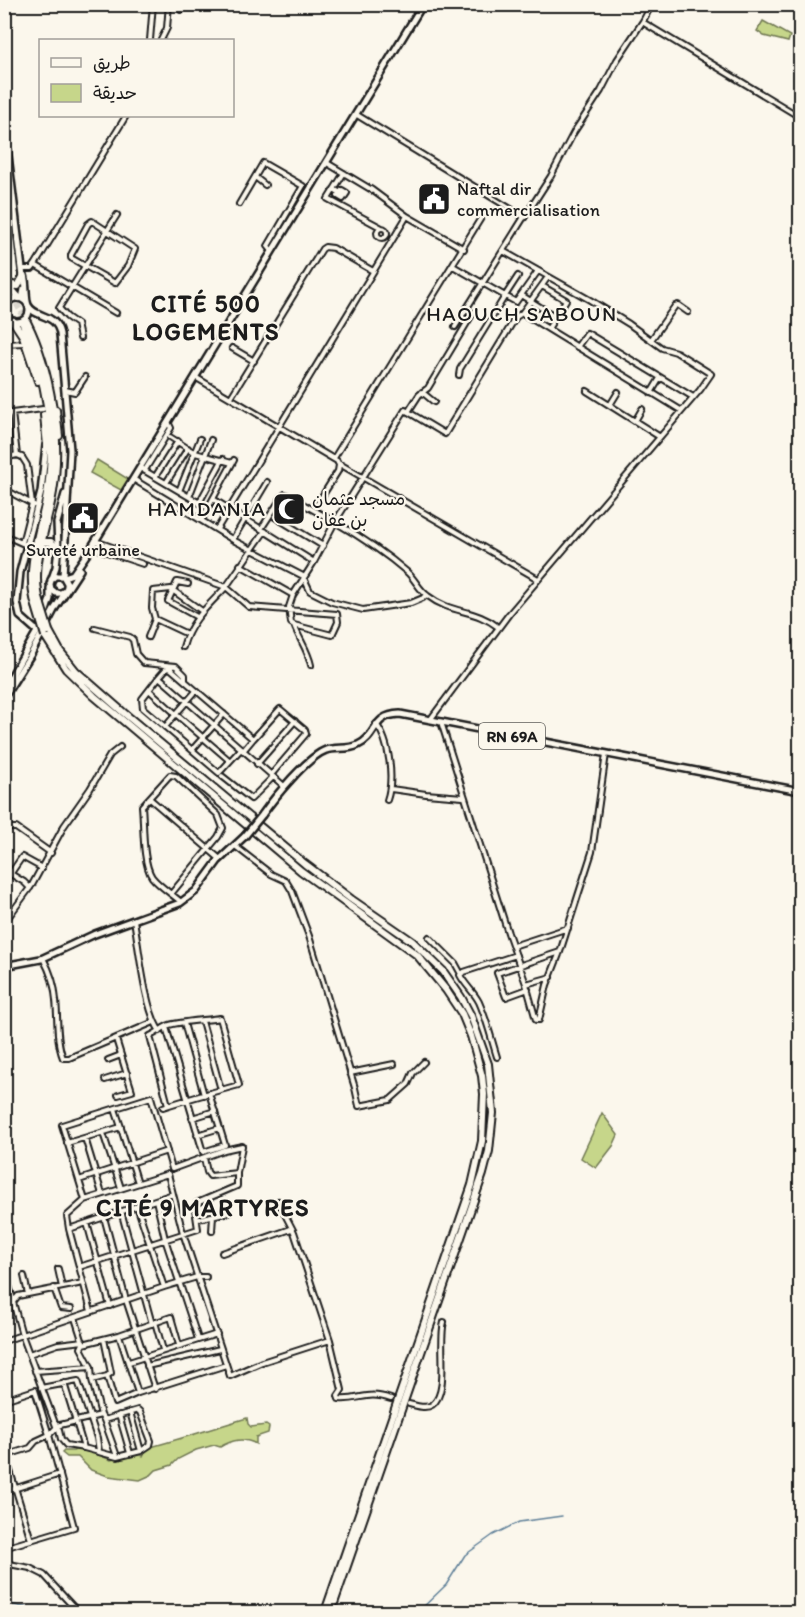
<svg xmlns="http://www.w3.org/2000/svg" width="805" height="1617" viewBox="0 0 805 1617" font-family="Itim,'Playpen Sans Arabic',sans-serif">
	<rect width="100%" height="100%" fill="#fbf7ec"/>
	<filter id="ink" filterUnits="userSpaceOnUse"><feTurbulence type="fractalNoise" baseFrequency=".0167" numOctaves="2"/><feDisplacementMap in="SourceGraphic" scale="12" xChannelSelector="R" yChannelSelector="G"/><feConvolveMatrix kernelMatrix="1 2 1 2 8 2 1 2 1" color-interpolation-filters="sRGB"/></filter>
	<g filter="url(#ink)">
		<!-- green -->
		<path fill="#c6d68a" stroke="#717953" stroke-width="1.5" d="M763,21L790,36L788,42L764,36L757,31Z
			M97,460L128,479L121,490L90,473Z
			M602,1113L618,1135L613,1146L596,1168L581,1158Z
			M247,1418L248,1424L251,1427L266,1425L269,1427L268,1433L256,1437V1444C243,1437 232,1440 220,1447L214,1445L196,1450L178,1459L172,1465L156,1470L151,1475L140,1480L108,1476L91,1470L78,1457H67L62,1453L64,1451H73L81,1448L111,1460L137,1453L143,1456L147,1448C181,1439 213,1428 247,1418Z"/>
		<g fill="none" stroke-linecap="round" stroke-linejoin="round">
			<!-- stream -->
			<path stroke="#618199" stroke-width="1.5" d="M4,1603L29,1608L36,1612
				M418,1612L446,1585L465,1555L493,1535L519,1522L562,1516"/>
			<!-- highway-tunnel -->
			<path stroke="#dad6cd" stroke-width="6" stroke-dasharray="6 3" stroke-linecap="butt" d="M12,296L27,322"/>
			<defs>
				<path id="minor" d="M652,4L643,21L644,23L800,117
					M181,10V4
					M150,40L153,4
					M161,40L167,28L169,4
					M357,115L524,217L455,327
					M327,163L372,190L407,216L464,249
					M344,173L328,199L382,228
					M255,177L265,185
					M334,189L345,196L347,193L342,190L338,196L343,199L345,196
					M239,204L263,163L303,186L268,246L272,251
					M524,218L551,176L574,132L601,91L617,60L643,21
					M92,221L135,249L128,266L115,283L71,258V255L88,224Z
					M377 233a5 5 0 1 1 10 0a5 5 0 1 1-10 0Z
					M35,265L72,287L117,215
					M453,266L505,296L460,369L459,375
					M23,269H32L35,265L126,116
					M518,276L505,296L516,302L538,271
					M542,286L566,300L548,329
					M521,295L556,317
					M522,313L682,411
					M80,338L77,324L67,317L59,308L72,287L116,313
					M651,340L675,306L678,305L688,312
					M4,344L25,343
					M577,347L587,333L693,397
					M232,348L254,361
					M195,377L337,461L339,465L338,471L316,506
					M65,390L75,392L85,377
					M587,391L660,437
					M422,392L434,402
					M651,393L660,378
					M231,397L322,249L325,247L333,248L373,271
					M610,405L618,392
					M408,412L419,395L428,388L473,313
					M12,413L17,455
					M4,414L43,409
					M635,421L642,409
					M170,437L195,453L232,463
					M4,458L17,455L22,457L27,465L32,504L22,543
					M334,458L484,213
					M338,463L538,579
					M140,468L208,508
					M145,470L171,428L168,422
					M155,477L178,441
					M133,479L235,541L303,576L310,591L332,602L363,610L411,603L423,598L426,595
					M166,483L188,448
					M4,489L34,505
					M179,491L200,439
					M189,497L211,440
					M213,499L314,562
					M199,503L223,459
					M275,517L323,546
					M202,519L234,460
					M217,529L407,216
					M261,529L282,497L285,494L335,522L314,562L293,595L289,607L291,623L294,625
					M4,535L24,544
					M233,539L267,482
					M95,541L226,587L265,531
					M92,547L143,564
					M240,565L293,595
					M188,584L177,582L168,601L197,617
					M155,619L187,634
					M498,627C476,609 451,614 428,596C419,590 415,579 407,572C384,552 361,537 335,522L405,410L445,434L516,317L522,313L548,277
					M95,628L130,637L133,640L136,654L144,663L176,666L185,675V681L253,739L243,751
					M148,637L155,619L152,608L153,591L171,589L202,611
					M183,647C190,621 208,606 226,587L249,607L337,614L338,622L332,635L294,625C299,639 308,650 311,665
					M159,677L142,699L143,708L219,773L241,749
					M185,681L170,668L166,669L159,677L284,786
					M149,690L176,714L196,691
					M178,716L230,761
					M430,720L509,614L700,390L711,374L676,352L662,348L629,324L590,300L503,251
					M441,722L508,933L526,984L536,1020H539L547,985L560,952L592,852L606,754
					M376,724C390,741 394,780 387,800
					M165,727L176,714
					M253,739L280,709L305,730L306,734L271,775
					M192,750L224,714
					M257,764L295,721
					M222,776L251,799L273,777
					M391,789L426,794L463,797
					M149,798L220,859
					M4,828H16L51,853
					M235,846L271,874L286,881L292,891L309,936L355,1088L359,1106L390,1100L408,1084L413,1073L424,1062
					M800,855L798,864L800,866
					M4,870L24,882L30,888
					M11,873L22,857L42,868
					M171,894L218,837L223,828L218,815L176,776L170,775L142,806C144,825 142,862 152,877C159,886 172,894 181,902
					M134,920C139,948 145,1011 160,1031
					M4,923L32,885L64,826L90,789L110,755L120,747
					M429,937L455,963L461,974
					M513,946L568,928
					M43,958C50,971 55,985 56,1000C58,1018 56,1041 63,1058H69L154,1022
					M526,984L551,977
					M528,989L506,997L497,973L560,952
					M202,1021L221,1090
					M184,1023L204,1095
					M166,1027L203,1152L225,1145L209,1093
					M116,1039L132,1091L118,1095
					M497,1057C491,1038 487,1020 479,1002C474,992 465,985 460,975L464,972L516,955
					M108,1060L121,1055
					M350,1073L394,1064
					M105,1080L127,1073
					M163,1107C188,1099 213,1092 239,1085L220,1018C209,1020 174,1022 167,1026C161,1029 157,1033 150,1036L168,1105
					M192,1118L215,1111
					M120,1125L138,1183
					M103,1133L121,1188
					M197,1135L220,1128
					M85,1138L102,1194
					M67,1143L121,1127L115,1109
					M204,1158L207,1172L210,1176L237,1173
					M79,1180L167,1151
					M156,1200L165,1239L198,1339
					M278,1201L294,1232L330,1340
					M137,1206L164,1287
					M121,1211L152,1324
					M104,1217L126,1300L155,1389
					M198,1219L229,1212
					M87,1223L110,1306
					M69,1229L67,1216L85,1200L168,1174L173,1194
					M212,1231L213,1216
					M222,1253L291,1229
					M79,1267L198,1229L195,1209L197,1203L237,1186V1173L242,1146L224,1150L172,1169L151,1097L62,1125L85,1200
					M58,1269L62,1287
					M4,1270L13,1299
					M24,1276L28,1294
					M83,1283L18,1296L13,1302L22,1335L56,1426L101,1415
					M54,1288L61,1308L71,1309
					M91,1311L69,1229L173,1194L183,1233L230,1376L262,1362L330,1340L342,1390L338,1396L339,1399C361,1401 366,1390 391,1399
					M75,1318L83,1343
					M155,1322L163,1350
					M119,1335L138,1393
					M104,1339L111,1373L107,1376
					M4,1341L164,1287L197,1277H206
					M29,1354L58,1344L83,1341
					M129,1362L217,1334
					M147,1366L220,1349
					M35,1371L91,1367
					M92,1380L107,1376L115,1403L138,1393L226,1365
					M64,1383L84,1448
					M41,1388L78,1381L97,1438L99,1451
					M4,1400L35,1390L49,1435L74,1527L4,1548
					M409,1404C416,1406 426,1409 432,1405C450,1393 438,1343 444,1322
					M119,1415L130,1453
					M104,1420L117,1456
					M4,1451L31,1540
					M141,1451L150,1445L151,1441L140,1412L138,1410L104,1420L101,1415L92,1380L91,1367L81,1348L83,1344L119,1335L171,1317L179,1345
					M4,1456L30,1448L36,1441L49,1435L58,1426L61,1439L66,1445L84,1448L117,1457L141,1451L130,1412
					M4,1492L60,1474
					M4,1563L30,1568L44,1575L78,1612"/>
				<path id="major" d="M4,123L23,277
					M24,275C27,284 25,298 28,305C35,319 56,312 60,334L70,450L63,576
					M5 310a12 12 0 1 1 24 0a12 12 0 1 1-24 0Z
					M22,299L24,289
					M64,577L73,574L91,548L423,4
					M51,580L55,576H63L67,583C68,590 63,594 56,593L51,589L50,584L56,567L58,548L57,523L65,494
					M44,617L50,599V588
					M37,631L20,616L17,602L20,572L41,492L46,445
					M4,689L39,628
					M4,697L31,654L55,608L80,570
					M262,815C274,798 307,757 326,750C337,747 348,750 358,745C378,736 371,715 400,714L800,791
					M4,966L41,959L95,934L180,903L196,891L218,861L245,836"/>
				<path id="highway" d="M4,280L12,285L18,286L23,277
					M6,283L19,298
					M4,292L9,298
					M4,305L5,308
					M13,321L23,336L38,381
					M27,322C51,370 62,439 53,492C47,529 29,567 41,605
					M23,324C46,377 57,437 47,494C41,532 24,568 36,606
					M56,410L59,436
					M44,415L47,446
					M42,542H51L58,550
					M49,631L60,651L76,671L124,713L305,864L351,899L412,941L443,971L461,997L471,1016L488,1064L493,1113L489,1151L483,1174L331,1612
					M45,636L66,669L94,696L301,871L417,955L446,990L462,1014L471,1036L482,1076L484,1094L482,1141L472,1185L325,1612"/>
			</defs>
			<!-- minor casing -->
			<use href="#minor" stroke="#1c1c1c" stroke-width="8"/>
			<!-- major casing -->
			<use href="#major" stroke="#1c1c1c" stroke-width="10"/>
			<!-- highway casing -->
			<use href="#highway" stroke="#1c1c1c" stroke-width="10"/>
			<!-- minor -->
			<use href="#minor" stroke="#fbf7ec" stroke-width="4"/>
			<!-- major -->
			<use href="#major" stroke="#fbf7ec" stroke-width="5"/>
			<!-- highway -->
			<use href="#highway" stroke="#fbf7ec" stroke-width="6"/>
			<defs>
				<path id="major-bridge" d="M245,836L262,815"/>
				<path id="highway-bridge" d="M41,605L49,631
					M36,606L45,636"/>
			</defs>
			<!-- major-bridge casing -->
			<use href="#major-bridge" stroke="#1c1c1c" stroke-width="10" stroke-linecap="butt"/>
			<!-- highway-bridge casing -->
			<use href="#highway-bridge" stroke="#1c1c1c" stroke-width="10" stroke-linecap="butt"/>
			<!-- major-bridge -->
			<use href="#major-bridge" stroke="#fbf7ec" stroke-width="5"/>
			<!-- highway-bridge -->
			<use href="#highway-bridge" stroke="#fbf7ec" stroke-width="6"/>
		</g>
	</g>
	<!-- icons -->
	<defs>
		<symbol id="civic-square" viewBox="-11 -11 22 22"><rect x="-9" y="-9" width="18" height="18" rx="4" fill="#1c1c1c" stroke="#fbf7ec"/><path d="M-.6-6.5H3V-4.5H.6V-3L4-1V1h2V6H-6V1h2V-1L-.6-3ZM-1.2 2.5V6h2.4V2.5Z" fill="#fff"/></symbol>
		<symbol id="mosque-square" viewBox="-11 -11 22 22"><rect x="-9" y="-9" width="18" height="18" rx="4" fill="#1c1c1c" stroke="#fbf7ec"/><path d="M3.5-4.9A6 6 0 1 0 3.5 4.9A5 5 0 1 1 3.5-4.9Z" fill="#fff"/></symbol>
	</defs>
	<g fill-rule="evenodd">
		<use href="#civic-square" x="415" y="180" width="38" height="38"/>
		<use href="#mosque-square" x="270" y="490" width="38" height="38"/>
		<use href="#civic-square" x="64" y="499" width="38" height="38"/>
	</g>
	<g text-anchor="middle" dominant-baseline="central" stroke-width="4.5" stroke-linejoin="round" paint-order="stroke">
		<!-- shield labels -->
		<rect fill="#fbf7ec" stroke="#5f5e5a" stroke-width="1.5" x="479" y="723" width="66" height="26" rx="4.5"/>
		<g font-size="16" font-weight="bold" fill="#1c1c1c">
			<text x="512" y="736">RN 69A</text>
		</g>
		<!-- poi labels -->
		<g font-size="18" fill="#1c1c1c" stroke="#fbf7ec" text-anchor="start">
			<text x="457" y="189">Naftal dir<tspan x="457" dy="21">commercialisation</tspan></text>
			<text x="312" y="499">مسجد عثمان<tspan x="312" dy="21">بن عفان</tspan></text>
			<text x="83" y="550" text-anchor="middle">Sureté urbaine</text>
		</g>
		<!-- quarter labels -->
		<g font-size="21" letter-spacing="1.5" fill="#1c1c1c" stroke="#fbf7ec">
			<text x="522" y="313">HAOUCH SABOUN</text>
			<text x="207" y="508">HAMDANIA</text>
		</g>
		<!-- district labels -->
		<g font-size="24" font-weight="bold" letter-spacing="1.5" fill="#1c1c1c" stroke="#fbf7ec">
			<text x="206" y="303">CITÉ 500<tspan x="206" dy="28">LOGEMENTS</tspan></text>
			<text x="203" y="1207">CITÉ 9 MARTYRES</text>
		</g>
	</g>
	<!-- margin -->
	<rect width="805" height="1617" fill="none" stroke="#fbf7ec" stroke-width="24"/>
	<rect x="12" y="12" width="781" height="1593" fill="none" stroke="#1c1c1c" stroke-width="2" filter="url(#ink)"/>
	<!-- legend -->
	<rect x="39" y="39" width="195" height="78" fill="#fbf7ec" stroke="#a29f99" stroke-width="1.5"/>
	<rect x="51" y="58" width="30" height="9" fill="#fbf7ec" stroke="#a29f99" stroke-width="1.5"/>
	<text x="93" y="69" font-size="18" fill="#1c1c1c">طريق</text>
	<rect x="51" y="84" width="30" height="18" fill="#c6d68a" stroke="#a29f99" stroke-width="1.5"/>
	<text x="93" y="99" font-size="18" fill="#1c1c1c">حديقة</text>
</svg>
